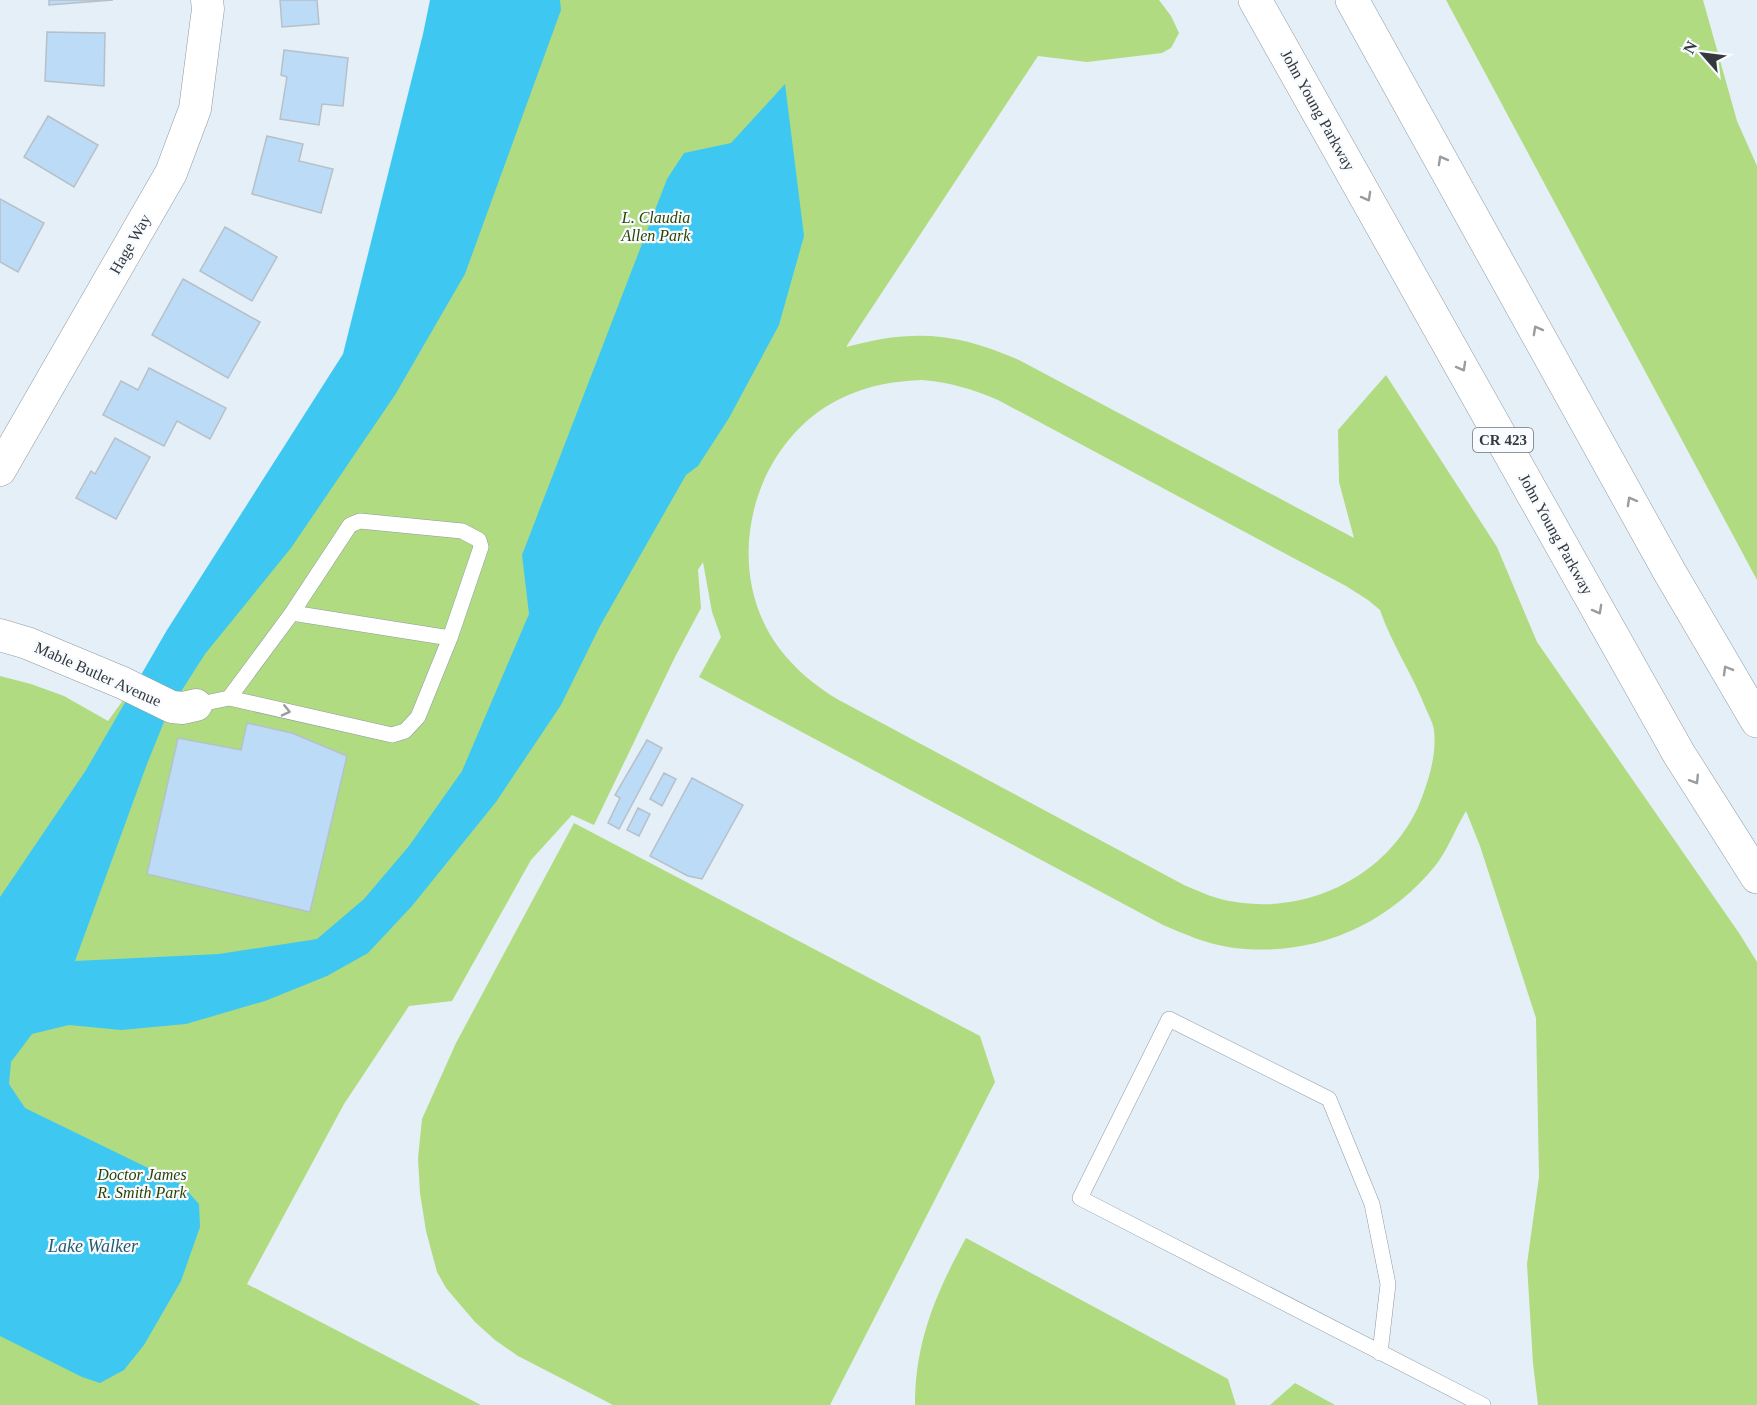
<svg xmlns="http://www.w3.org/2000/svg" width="1757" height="1405" viewBox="0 0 1757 1405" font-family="Georgia,serif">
	<rect width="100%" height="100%" fill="#e5eff7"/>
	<!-- green -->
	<path fill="#b0db81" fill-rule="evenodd" d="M480,0H1159L1171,16L1179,33L1171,48L1162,53L1087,62L1038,56L846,347C913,329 955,332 1019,360L1354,538L1339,482L1338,430L1386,375L1497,547L1537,642L1739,933L1757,962V1405H1538L1533,1363L1527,1264L1539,1177L1536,1018L1480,846L1466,811C1455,829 1448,850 1435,866C1384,929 1307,959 1228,947C1205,943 1184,934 1163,925L699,677L721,637L712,612L703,562L698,570L701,608L675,657L594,825L572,815L531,860L452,1001L409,1006L344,1104L247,1284L481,1405H0V676L31,684L64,696L108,721L399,320ZM922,380C949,382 972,389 998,400L1346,586L1368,600L1380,610C1392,645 1413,675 1426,709C1429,716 1433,723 1434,730C1437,756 1428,782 1419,805C1388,875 1310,914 1236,902C1217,900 1201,892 1184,885L837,699C814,685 795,669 779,648C718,566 753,437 846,396C871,385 895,381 922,380Z
		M1446,0H1703L1737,121L1757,166V580Z
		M574,823L980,1036L995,1082L830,1405H613L518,1356L495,1340L475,1322L463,1308L446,1288L437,1272L426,1231L420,1193L418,1158L422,1119L456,1043Z
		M966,1238L1228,1379L1236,1405H915C915,1341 936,1293 966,1238Z
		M1295,1383L1335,1405H1270Z"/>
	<!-- water -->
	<path fill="#3ec8f1" d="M430,0H560L561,10L465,274L395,395L291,548L205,654L168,712L147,764L75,961L219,954L317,939L364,899L409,846L462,771L529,614L522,555L667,179L684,153L731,143L785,84L804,236L779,325L729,418L698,466L686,475L600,626L561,705L496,802L412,906L368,953L327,976L265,1001L186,1024L121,1030L69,1025L32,1034L11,1062L9,1084L25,1108L181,1184L199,1204L200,1227L181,1281L144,1345L124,1370L100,1383L82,1377L0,1336V897L86,770L167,630L343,354L423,34Z"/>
	<!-- building -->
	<path fill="#bbdbf6" stroke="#b7c0c8" stroke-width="1.5" d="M49,0H113L49,5Z
		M280,0H317L319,24L282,27Z
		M47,32L105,33L104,86L45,81Z
		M284,50L348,58L343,106L322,104L319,125L280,119L287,77L281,75Z
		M48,116L98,145L74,187L24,157Z
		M267,136L303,144L299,161L333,169L321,213L252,194Z
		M0,199L44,223L18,272L0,262Z
		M225,227L277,257L252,301L200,271Z
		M183,279L260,322L228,378L152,335Z
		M149,368L226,408L210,439L177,421L164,446L103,415L121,381L138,390Z
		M115,438L150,457L116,519L76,498L91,471L95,474Z
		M247,723L292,733L347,756L310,912L147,874L178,738L241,750Z
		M647,740L662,748L619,829L608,823L620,798L615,795Z
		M664,773L676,779L662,806L650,799Z
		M692,778L743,805L702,879L688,876L650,856Z
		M638,808L650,814L639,836L627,830Z"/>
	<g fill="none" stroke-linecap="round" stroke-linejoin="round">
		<defs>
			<path id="service" d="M292,613L450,638
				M196,705L229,698L392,735L405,731L418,717L450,638L481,547L479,540L462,531L360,521L350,525L292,613L229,698
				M1380,1353L1388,1284L1372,1204L1329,1099L1169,1019L1080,1198L1483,1405"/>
			<path id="minor" d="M0,470L171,173L195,109L208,9L207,0
				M0,635L27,643L123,683L172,707L183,708L196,705"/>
			<path id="primary" d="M1255,0L1679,754L1757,877
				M1352,0L1669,571L1757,721"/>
		</defs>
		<!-- service casing -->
		<use href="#service" stroke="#919aa2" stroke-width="16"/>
		<!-- minor casing -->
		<use href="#minor" stroke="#919aa2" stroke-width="33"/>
		<!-- primary casing -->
		<use href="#primary" stroke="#919aa2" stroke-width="34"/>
		<!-- service -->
		<use href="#service" stroke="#fff" stroke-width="15"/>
		<!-- minor -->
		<use href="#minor" stroke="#fff" stroke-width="32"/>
		<!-- primary -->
		<use href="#primary" stroke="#fff" stroke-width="33"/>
	</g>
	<!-- one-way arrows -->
	<defs><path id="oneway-chevron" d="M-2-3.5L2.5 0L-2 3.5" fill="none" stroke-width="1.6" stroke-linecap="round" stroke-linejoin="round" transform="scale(1.5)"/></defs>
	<g stroke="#9a9c9e">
		<use href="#oneway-chevron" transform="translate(1442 160) rotate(-119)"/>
		<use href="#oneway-chevron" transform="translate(1367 197) rotate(61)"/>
		<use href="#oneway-chevron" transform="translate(1537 330) rotate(-119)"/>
		<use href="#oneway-chevron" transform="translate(1462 367) rotate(61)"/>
		<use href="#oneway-chevron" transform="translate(1631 501) rotate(-119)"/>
		<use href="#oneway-chevron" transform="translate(1598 610) rotate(61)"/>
		<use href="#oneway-chevron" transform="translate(1727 670) rotate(-120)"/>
		<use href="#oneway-chevron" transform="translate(286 711) rotate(13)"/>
		<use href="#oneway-chevron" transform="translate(1695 780) rotate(58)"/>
	</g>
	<g text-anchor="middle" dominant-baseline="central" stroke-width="4.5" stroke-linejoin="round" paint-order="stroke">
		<!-- shield labels -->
		<rect fill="#f8fbff" stroke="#707376" stroke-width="1.5" x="1473" y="428" width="60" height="24" rx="4.5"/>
		<g font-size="15" font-weight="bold" fill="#35393c">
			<text x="1503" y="440">CR 423</text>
		</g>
		<!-- street labels -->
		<g font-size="16" fill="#35393c" stroke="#f8fbff">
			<text transform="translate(1318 110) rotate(61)">John Young Parkway</text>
			<text transform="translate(130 244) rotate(-60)">Hage Way</text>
			<text transform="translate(1556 534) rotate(61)">John Young Parkway</text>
			<text transform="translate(98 674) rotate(24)">Mable Butler Avenue</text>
		</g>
		<!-- park labels -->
		<g font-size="16" font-style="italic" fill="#2b4501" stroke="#f8fbff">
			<text x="656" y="217">L. Claudia<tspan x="656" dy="18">Allen Park</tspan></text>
			<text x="142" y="1174">Doctor James<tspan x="142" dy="18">R. Smith Park</tspan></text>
		</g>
		<!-- water labels -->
		<g font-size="18" font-style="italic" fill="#265c6e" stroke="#f8fbff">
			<text x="93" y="1246">Lake Walker</text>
		</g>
	</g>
	<!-- north arrow -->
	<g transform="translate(1703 54) rotate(298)" stroke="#f8fbff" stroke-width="4.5" paint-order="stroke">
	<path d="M0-4.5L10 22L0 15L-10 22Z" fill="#35393c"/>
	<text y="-9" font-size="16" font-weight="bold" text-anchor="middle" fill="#35393c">N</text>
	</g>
</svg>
